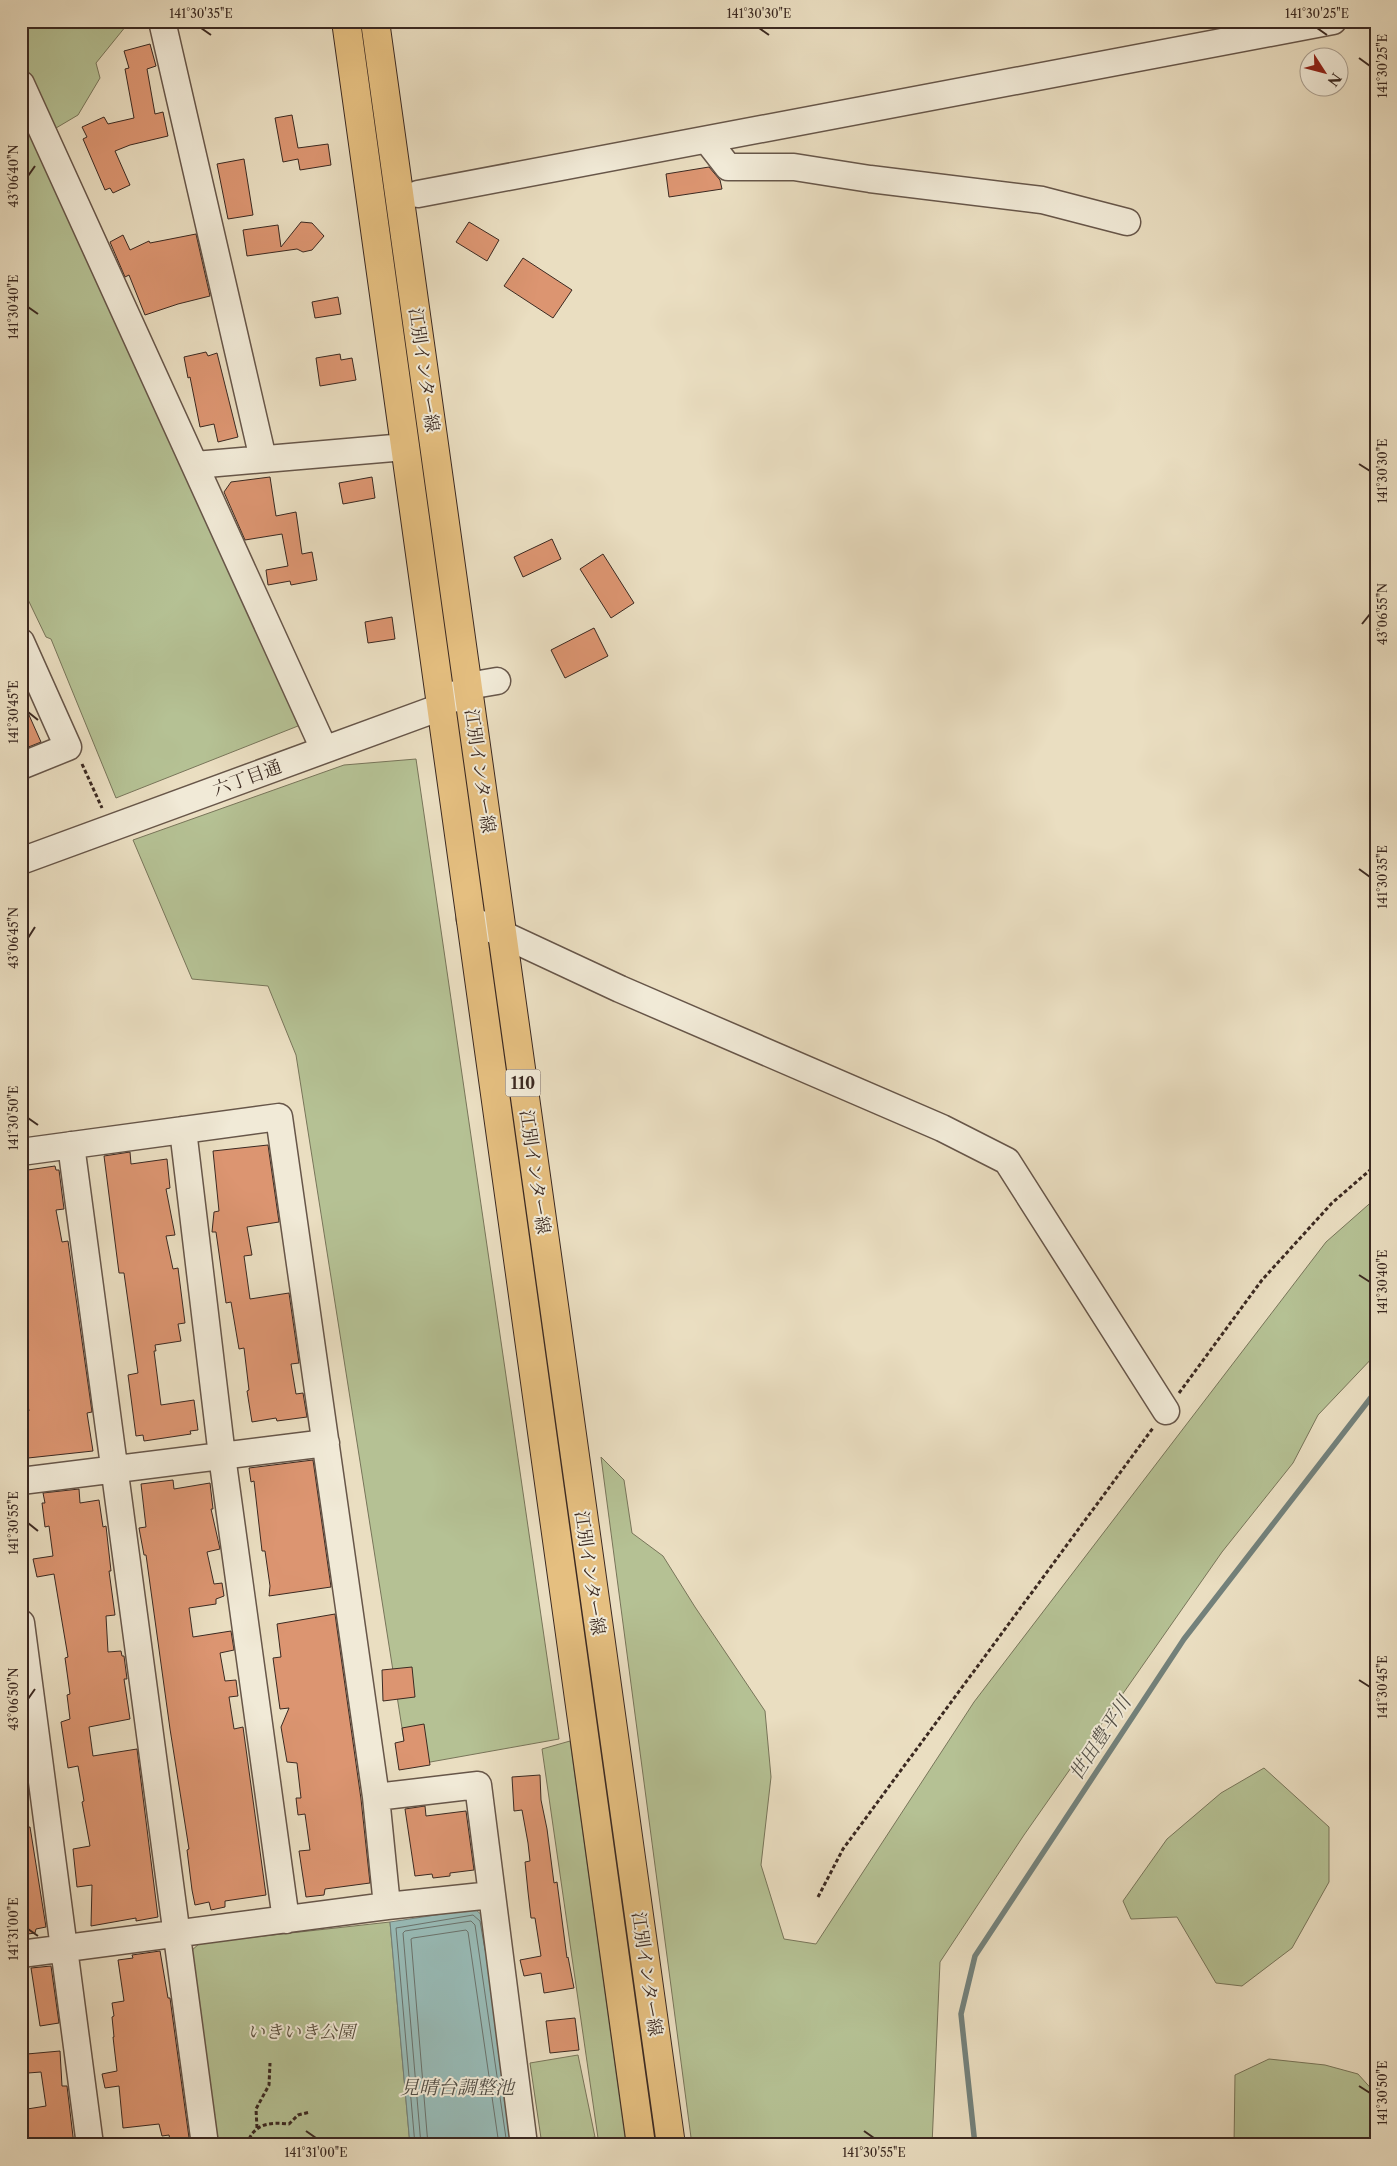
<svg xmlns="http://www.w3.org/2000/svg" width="1397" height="2166" viewBox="0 0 1397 2166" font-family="'Libre Caslon Text','Noto Serif JP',serif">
	<rect width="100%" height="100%" fill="#eadec1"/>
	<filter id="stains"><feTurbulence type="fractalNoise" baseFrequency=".004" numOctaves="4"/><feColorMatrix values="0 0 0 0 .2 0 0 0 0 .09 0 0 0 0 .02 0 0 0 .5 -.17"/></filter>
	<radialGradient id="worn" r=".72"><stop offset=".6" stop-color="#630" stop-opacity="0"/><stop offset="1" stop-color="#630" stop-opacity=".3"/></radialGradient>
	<!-- green -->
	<path fill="#b5c194" stroke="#78755a" d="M21,21H130L96,63L100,78L78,115L51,131L21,64Z
		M21,115L303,724L116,798L51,639L46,637L21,585Z
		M416,759L559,1739L408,1766L296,1055L268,986L192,979L133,840L344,765Z
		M1376,1198V1354L1318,1415L1293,1463L1222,1552L1024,1835L940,1962L932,2145H692L601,1457L624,1480L632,1533L663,1556L695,1607L765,1711L771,1777L761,1865L784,1939L816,1944L974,1702L1326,1242Z
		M570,1741L626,2145H599L542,1749Z
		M1264,1768L1329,1827V1882L1292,1948L1242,1986L1216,1983L1177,1917L1131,1919L1123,1901L1167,1839L1221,1793Z
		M390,1922L410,2145H217L191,1951L200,1943Z
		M578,2055L595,2137L554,2145H542L530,2063Z
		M1269,2059L1325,2065L1358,2074L1376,2094V2145H1234L1235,2075Z"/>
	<!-- water -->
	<path fill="#98bbb7" stroke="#73817b" d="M475,1909L485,1918L518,2145H410L390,1922Z"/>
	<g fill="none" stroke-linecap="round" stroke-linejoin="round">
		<!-- shore -->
		<path stroke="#6a726c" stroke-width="1" d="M415,2145L396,1928L473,1915L480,1921L485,1950
			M421,2145L403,1933L405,1931L471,1921L475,1925L507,2145
			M428,2145L411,1939L413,1938L466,1930L468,1932L499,2145"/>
		<!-- stream -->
		<path stroke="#73817b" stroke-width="5.5" d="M975,2145L961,2014L975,1956L1184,1639L1376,1391"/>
	</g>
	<!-- building -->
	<path fill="#dc9571" stroke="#3b2921" d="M150,44L156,66L147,69L155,114L163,112L168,136L130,145L115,151L130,185L113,193L110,188L105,190L83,139L87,137L82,127L104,117L108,124L134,118L125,69L129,68L124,51Z
		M292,115L298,148L328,144L331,165L300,170L298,159L283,162L275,118Z
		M244,159L253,215L228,219L217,164Z
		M709,167L720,180L722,189L669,197L666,174Z
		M301,222L312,223L324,236L312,250L303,252L297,249L247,256L243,230L278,225L281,247Z
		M469,222L499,240L487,261L456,242Z
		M196,234L210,296L178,304L145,315L129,275L125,277L110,242L123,235L130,250L149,241L150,243Z
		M523,258L572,290L553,318L504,286Z
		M338,297L341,314L315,318L312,302Z
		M206,352L208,356L217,353L238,437L218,442L214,424L200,427L190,377L188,378L184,357Z
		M340,354L341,360L352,358L356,380L320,386L316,358Z
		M270,477L276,516L296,512L302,554L312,552L317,580L291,585L290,581L268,585L266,570L288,566L282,534L245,540L224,492L231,482Z
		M372,477L375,498L343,504L339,483Z
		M552,539L561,559L523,577L514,557Z
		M603,554L634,603L611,618L580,569Z
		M392,617L395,639L368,643L365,622Z
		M594,628L608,656L565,678L551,650Z
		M21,697L41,742L21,750Z
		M268,1145L279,1222L247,1227L252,1255L244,1256L250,1299L289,1293L299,1363L291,1364L296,1394L303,1393L307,1417L277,1421L276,1418L252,1422L247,1391L249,1390L244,1348L239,1349L231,1302L226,1303L216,1232H212L214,1212L219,1211L213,1151Z
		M130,1152L131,1164L167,1159L170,1188L166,1189L175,1235L166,1236L173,1269L178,1268L185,1323L178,1324L181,1341L155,1345L156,1351H154L161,1405L194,1400L198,1430L190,1431L191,1434L144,1441L143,1435L136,1436L128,1375L138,1373L124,1273H119L104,1156Z
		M55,1166L56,1170H59L64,1209L56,1210L62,1242L68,1241L92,1412L87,1413L93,1451L28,1458L21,1412L29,1411L21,1369V1349L26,1348L21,1317V1171Z
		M313,1460L331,1587L269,1596L270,1586L265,1551H262L254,1481L251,1482L249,1468Z
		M173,1480L174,1489L210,1483L213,1509H211L220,1549L207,1552L214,1584L222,1583L224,1596L216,1599V1604L189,1608L193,1637L231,1631L234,1650L220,1653L225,1681L236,1680L238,1696L229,1697L234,1729L243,1727L266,1895L225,1901V1907L211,1910L209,1902L195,1905L192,1890L187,1850L189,1849L170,1729L146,1555H144L139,1528L146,1527L141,1484Z
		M79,1489L80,1503L99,1500L103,1527L106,1526L111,1571H109L115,1615L106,1616L108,1652L121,1651L122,1656H124L127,1679H124L130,1719L89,1727L93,1756L137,1749L158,1917L136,1921V1918L91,1926L92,1885L77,1887L73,1849L90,1846L82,1802L84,1801L78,1766L68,1768L61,1722L70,1719L67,1695L70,1694L65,1658L68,1657L58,1598L54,1574L37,1577L33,1559L53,1556L49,1526L45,1527L42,1503H45L43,1493Z
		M335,1614L361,1799L370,1883L325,1889L324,1895L306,1897L299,1851L310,1850L305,1814L298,1815L296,1798H301L297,1763L287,1762L281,1727L289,1708L280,1709L273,1658L281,1657L277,1624Z
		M412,1667L415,1697L383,1701L382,1670Z
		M424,1724L430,1765L399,1770L395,1743L404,1741L402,1728Z
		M540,1775L541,1800L547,1829L554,1883L557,1882L567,1958L568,1957L574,1988L544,1993L541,1973L524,1976L520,1960L541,1956L535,1918H531L528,1892L525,1862L530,1861L528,1843L522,1810L514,1811L512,1777Z
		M425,1806L426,1816L466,1811L474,1870L450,1873V1876L433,1878L432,1874L415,1876L405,1809Z
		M30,1827L46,1927L36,1929L35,1933L21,1935V1828Z
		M160,1951L168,1998H170L190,2145H171L169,2135L162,2136L159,2124L123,2128L119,2086L105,2088L102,2074L117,2071L113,2037H114L112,2017L114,2016L112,2003L124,2001L118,1960L133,1958L132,1955Z
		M51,1966L59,2023L40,2026L31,1968Z
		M575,2018L579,2050L550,2053L546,2021Z
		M60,2051L62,2086H67L74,2145H21V2110L46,2106L41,2072L28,2073L27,2054Z"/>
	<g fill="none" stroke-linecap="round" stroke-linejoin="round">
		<defs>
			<path id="minor" d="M162,21L263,459
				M21,84L324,749
				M707,140L728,167H794L870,179L1042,200L1127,222
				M418,194L1333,21
				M195,465L405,447
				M21,642L68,747L21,766
				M21,861L441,707L468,686L497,681
				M470,919L620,989L942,1128L1007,1161L1166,1411
				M183,1130L222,1456L286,1920
				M71,1145L205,2145
				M21,1152L279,1117L376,1797L387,1906
				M21,1481L326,1443
				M21,1623L90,2145
				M376,1797L478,1785L524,2145
				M21,1954L387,1906L492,1895"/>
			<path id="major" d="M346,21L641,2145
				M375,21L671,2145"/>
		</defs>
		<!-- minor casing -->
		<use href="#minor" stroke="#675649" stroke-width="29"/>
		<!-- major casing -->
		<use href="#major" stroke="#3b2921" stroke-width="30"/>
		<!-- path -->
		<path stroke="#3b2921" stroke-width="3" stroke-dasharray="4 2.5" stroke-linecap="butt" d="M82,764L102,808
			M1179,1393L1262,1280L1332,1203L1376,1165
			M818,1897L843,1849L1153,1428
			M257,2128L256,2109L269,2085L270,2063
			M247,2145C253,2123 270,2122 289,2124L298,2115L310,2112"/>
		<!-- minor -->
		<use href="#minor" stroke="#f1ead7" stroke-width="26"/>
		<!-- major -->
		<use href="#major" stroke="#e5bf80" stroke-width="28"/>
	</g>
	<!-- ticks -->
	<path fill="none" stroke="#3b2921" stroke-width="2" d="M201,28L211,35M759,28L769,35M1317,28L1327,35M1359,58L1370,66M28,176L35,166M28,307L38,314M1359,464L1370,471M1362,624L1370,614M28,712L38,720M1359,869L1370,877M28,938L35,927M28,1118L38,1125M1359,1275L1370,1282M28,1523L38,1531M1359,1680L1370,1687M28,1699L35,1689M28,1929L38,1936M1359,2086L1370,2093M306,2131L316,2138M864,2131L874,2138"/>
	<g text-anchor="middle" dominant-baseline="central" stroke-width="4" stroke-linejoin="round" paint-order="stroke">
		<!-- shield labels -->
		<rect fill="#f1ead7" stroke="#726358" stroke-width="1" x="505.5" y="1069.5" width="35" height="27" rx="4"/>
		<g font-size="16" font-weight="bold" fill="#3b2921">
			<text x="523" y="1083">110</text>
		</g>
		<!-- street labels -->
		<g font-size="18" fill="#3b2921" stroke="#f1ead7">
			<text transform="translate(424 370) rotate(82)">江別インター線</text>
			<text transform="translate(480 771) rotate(82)">江別インター線</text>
			<text transform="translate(247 778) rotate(-20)">六丁目通</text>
			<text transform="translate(535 1172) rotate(82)">江別インター線</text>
			<text transform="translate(590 1573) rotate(82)">江別インター線</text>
			<text transform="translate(647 1974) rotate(82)">江別インター線</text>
		</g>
		<!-- park labels -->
		<g font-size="18" font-style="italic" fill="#5a4f3e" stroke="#f1ead7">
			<text x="301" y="2032">いきいき公園</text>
		</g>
		<!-- water labels -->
		<g font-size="19" font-style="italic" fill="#524e46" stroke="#f1ead7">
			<text transform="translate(1100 1738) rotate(-57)">世田豊平川</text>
			<text x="457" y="2087">見晴台調整池</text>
		</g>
	</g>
	<!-- margin -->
	<rect width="1397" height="2166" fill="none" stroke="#eadec1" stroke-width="55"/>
	<!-- north arrow -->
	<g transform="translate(1324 72) rotate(126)"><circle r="24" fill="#f1ead7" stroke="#a89d8e"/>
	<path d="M0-4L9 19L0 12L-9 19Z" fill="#8f2418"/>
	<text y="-8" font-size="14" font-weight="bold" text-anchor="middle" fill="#3b2921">N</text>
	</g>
	<rect x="28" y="28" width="1342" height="2110" fill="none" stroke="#3b2921" stroke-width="2"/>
	<g font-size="12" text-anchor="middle" fill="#3b2921">
		<text x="201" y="18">141°30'35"E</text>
		<text x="759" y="18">141°30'30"E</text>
		<text x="1317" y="18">141°30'25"E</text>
		<text transform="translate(1383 66) rotate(-90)" y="4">141°30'25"E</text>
		<text transform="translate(14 176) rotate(-90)" y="4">43°06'40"N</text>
		<text transform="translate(14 307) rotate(-90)" y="4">141°30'40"E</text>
		<text transform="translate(1383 471) rotate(-90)" y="4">141°30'30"E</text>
		<text transform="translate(1383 614) rotate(-90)" y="4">43°06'55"N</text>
		<text transform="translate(14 712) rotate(-90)" y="4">141°30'45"E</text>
		<text transform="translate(1383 877) rotate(-90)" y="4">141°30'35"E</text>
		<text transform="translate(14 938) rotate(-90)" y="4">43°06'45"N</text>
		<text transform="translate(14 1118) rotate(-90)" y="4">141°30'50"E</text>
		<text transform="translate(1383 1282) rotate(-90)" y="4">141°30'40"E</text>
		<text transform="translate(14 1523) rotate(-90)" y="4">141°30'55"E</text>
		<text transform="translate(1383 1687) rotate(-90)" y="4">141°30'45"E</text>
		<text transform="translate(14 1699) rotate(-90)" y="4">43°06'50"N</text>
		<text transform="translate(14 1929) rotate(-90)" y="4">141°31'00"E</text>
		<text transform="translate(1383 2093) rotate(-90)" y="4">141°30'50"E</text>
		<text x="316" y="2157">141°31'00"E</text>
		<text x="874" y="2157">141°30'55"E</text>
	</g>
	<rect width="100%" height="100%" filter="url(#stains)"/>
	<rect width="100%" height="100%" fill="url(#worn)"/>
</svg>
